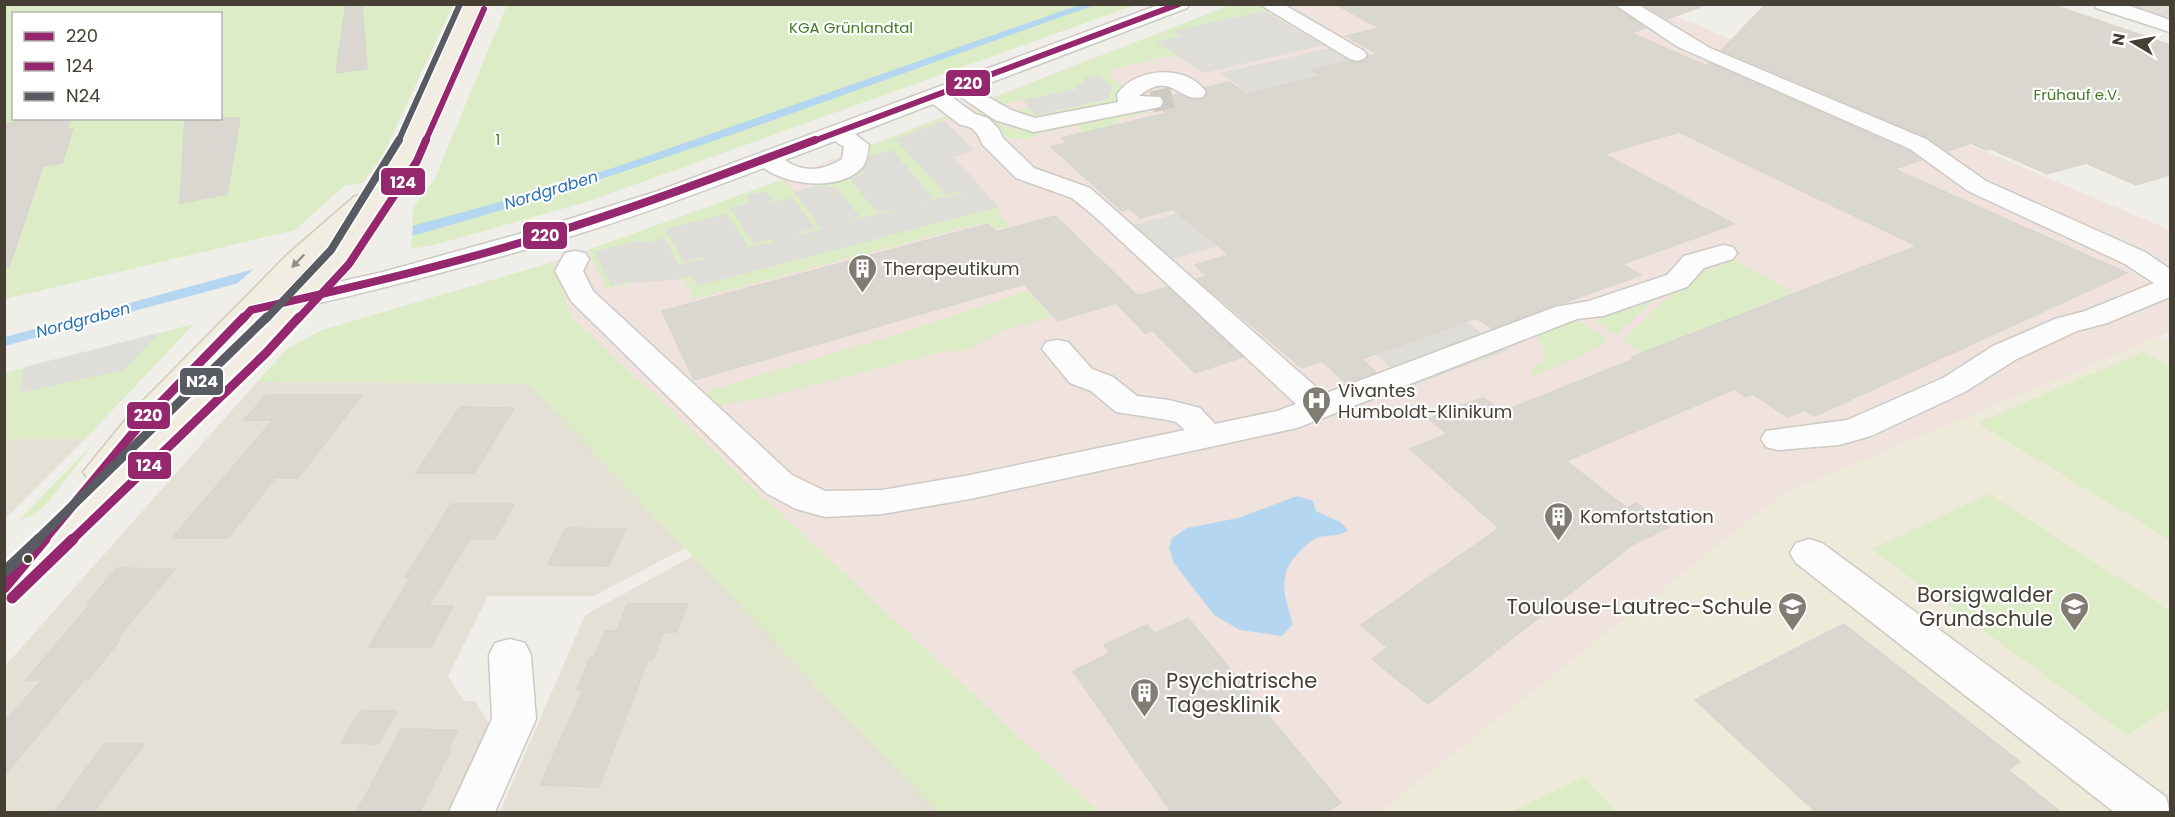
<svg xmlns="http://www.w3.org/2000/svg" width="2175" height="817" viewBox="0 0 2175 817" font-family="Poppins,sans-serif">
	<rect width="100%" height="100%" fill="#f0eee8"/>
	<!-- residential -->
	<path fill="#e5e0d5" d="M257,382L528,384L685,548L594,596H488L448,676L464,701H475L492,729L453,812H5V666Z
		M5,439H85L5,519Z
		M693,556L937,812H500L585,615Z"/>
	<!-- industrial -->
	<path fill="#e0ddd6" d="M2118,5H2170V21Z"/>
	<!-- education -->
	<path fill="#eeead9" d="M2158,337L2170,343V812H1380L1783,494Z"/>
	<!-- medical -->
	<path fill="#f0e2dc" d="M1642,4L1698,25L1899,115L2170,230V332L1783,494L1380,812H1099L571,317L553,262L689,215L1231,5Z"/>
	<!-- green -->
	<path fill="#dbecc6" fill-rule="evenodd" d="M4,5H453L381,159L362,183L345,185L295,230L5,299ZM14,14H220V118H14Z
		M507,5H1135L586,202L434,245L411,249L413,208L435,178Z
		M1231,5H1258L1276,15L1273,16L1264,11L1174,32L1181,36L1157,42L1179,56L1164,57L1112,69L1108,75L1123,86L1115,103L1035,119L1012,112L1030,108L1037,115L1108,99L1087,77L1074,90L1002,104L993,98Z
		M980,109L1005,127L1023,130L1140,109L1145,113L1119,119L1114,126L1081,134L1079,132L1084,130L1077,126L1039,133L1035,137C1003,144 996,132 974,112Z
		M950,115L951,118L948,119L896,139L965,191L964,193L922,204L918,203L932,198L892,151L868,157L869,146Z
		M861,168L865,174L850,178L894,209L893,211L848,223L842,221L859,217L836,187L816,186L813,184L826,182Z
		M784,179L822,229L799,235L796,233L814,229L773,202L747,196L750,203L730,208L773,239V242L731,252L728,251L747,246L666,229L683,262L703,257V259L679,265L664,238L644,243L633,283L606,288L588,250Z
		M998,207L1002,210L996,212L1009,226L995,230L989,223L974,225L694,299L683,278L692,276L698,285Z
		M1733,259L1794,293L1675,340L1645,355L1623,340L1686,280Z
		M553,262L571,317L1099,812H937L528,384L257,382L287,349L322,330Z
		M1028,291L1052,317L1001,331L971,349L938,353L770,396L716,406L705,392L898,334Z
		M1653,297H1658L1616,335L1595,321Z
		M1575,319L1608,341L1577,358L1535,375L1529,371L1544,361L1546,352L1535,335Z
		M194,324L85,439H5V373Z
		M2143,352L2170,366V540L1977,423Z
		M94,443L48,502L33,516L20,519Z
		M1989,494L2170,611V708L2127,735L1871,549Z
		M1584,777L1616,812H1511Z"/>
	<!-- parking -->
	<path fill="#dfddd8" d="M1264,11L1324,45L1204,73L1156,42L1181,36L1173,31Z
		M1330,48L1352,60L1312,70L1322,76L1240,96L1233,91L1242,88L1220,73Z
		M1098,75L1113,87L1108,99L1036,115L1023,100L1074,90L1087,77Z
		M944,121L974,150L954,157L998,207L697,286L692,276L674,280L633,283L631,281L611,286L595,251L641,240L644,243L664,238L679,265L703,259V257L683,262L665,229L727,214L748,246L729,251L773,242V239L754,244L730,208L749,203L747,195L766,191L773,202L793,198L815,228L797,233L799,235L822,229L794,192L816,186L836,187L860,217L844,222L893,211V209L877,213L849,178L865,174L861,168L868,157L892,150L933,198L919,203L964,193V191L947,195L895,139Z
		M1178,213L1218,246L1166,261L1128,227Z
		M1467,322L1483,334L1390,367L1374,354Z
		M159,333L124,370L19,393L24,367Z
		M1501,345L1508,350L1360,405L1354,400Z"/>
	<!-- water -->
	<path fill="#b5d6f0" d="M1079,5H1095C918,67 742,134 564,191C379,249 191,294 5,346V337L511,199L616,167Z
		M1297,496L1313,501L1316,511L1340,522L1348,530C1339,538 1327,534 1316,538C1311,541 1305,546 1301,550C1276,574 1284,595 1293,624L1282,636L1240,630L1214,615L1174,563L1169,548L1172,538L1187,528L1238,518Z"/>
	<!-- pier -->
	<path fill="#f0eee8" d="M413,223L412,239L233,287L257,266Z"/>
	<!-- building -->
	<path fill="#d9d7d0" stroke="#d8d5ce" stroke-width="1.5" d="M346,4H362L367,69L336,73Z
		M1335,4H1612L1645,28L1631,33L1707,66L1709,63L1909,151L1921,160L1894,169L2127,273L1815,416L1805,410L1788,417L1753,394L1746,397L1734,389L1566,461L1627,508L1636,503L1669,527L1632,545L1428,704L1372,659L1388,648L1361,625L1499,528L1410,449L1447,434L1429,419L1456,407L1484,398L1502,412L1634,359L1632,357L1917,246L1679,132L1604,154L1734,224L1622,264L1641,275L1492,328L1476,318L1361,359L1376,372L1346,383L1322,361L1302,368L1197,279L1207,276L1195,265L1229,255L1173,209L1140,218L1130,208L1122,211L1051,147L1067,143L1062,138L1167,113L1161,109L1165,103L1163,98L1179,94L1194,100L1203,99L1208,92L1205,88L1229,82L1247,94L1322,76L1311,70L1349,61L1358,63L1365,61L1369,56L1378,54L1346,36L1380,28Z
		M1642,4H1699L1700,7L1667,19Z
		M1766,4H2051L2170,45V175L2136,185L2086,163L2047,174L1991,149L1986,150L1971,143L1947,151L1927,137L1722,50Z
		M39,118H70L67,130L73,129L62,163L43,166L9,267L4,266V124Z
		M185,118H240L227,194L180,203Z
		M1055,216L1138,296L1167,287L1243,357L1195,373L1152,330L1145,333L1116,303L1058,321L1024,284L694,380L662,311L988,224L996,232Z
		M266,395H362L298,478H275L228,538H172L273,420H244Z
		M460,407L514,408L474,473H416Z
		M451,504H514L495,539H470L428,606H453L431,647H369L410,578H405Z
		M566,528L625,529L609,566L548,565Z
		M117,568L175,569L116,640H120L88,680H84L4,776V722L42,680H26L92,602H88Z
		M627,604H687L677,632H663L653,660H648L599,787L540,785L583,690H577L590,657H594L605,631H617Z
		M1188,618L1262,708L1341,803L1324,813H1172L1073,671L1110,653L1104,645L1147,625L1154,634Z
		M1844,624L2020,762L2008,770L2062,813H1817L1695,700Z
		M360,711H397L378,744L341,743Z
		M401,729L458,730L447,751H450L419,813H356Z
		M104,744H144L93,813H54Z"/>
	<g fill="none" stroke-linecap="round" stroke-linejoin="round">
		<!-- minor-tunnel -->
		<path stroke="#cecbc4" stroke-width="21" stroke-dasharray="21 10" stroke-linecap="butt" d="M1152,102L1182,95"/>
		<defs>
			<path id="minor" d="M1161,4H1189L1187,8L974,89L1011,110L1035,118L1118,102L1117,94C1136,67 1187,64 1206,92L1203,97C1177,103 1172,69 1139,96L1160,97L1163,102L1160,107L1034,132L995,120L958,95L952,97L975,114L988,118L998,128L1003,138L1034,168L1090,188L1324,394L1555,307L1589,301L1667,275L1684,256L1723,245L1733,247L1737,253L1733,259L1704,268L1687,287L1603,316L1577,319L1297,428L970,499L882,514L825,517L796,509L766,493L571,301L555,271L565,253L575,251L585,253L589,259L583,271L593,291L792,475L825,491L882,490L970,475L1185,430L1176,422L1168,420L1116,412L1091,391L1070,383L1042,349L1046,342L1057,340L1068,342L1092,369L1113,377L1137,396L1169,400L1200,408L1215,424L1277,411L1296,404L1093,215L1072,198L1016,178L983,145L978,135L972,128L959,124L933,104L855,134L869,145C868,152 867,162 862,168C839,191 788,186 764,168C698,193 632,218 565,238C461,269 357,295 251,319L241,316L236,310L241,304L383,272L547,226L655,192ZM835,141L844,147L842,159C823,171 803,173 785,160Z
				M1259,4H1283L1364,51L1367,55L1364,59L1357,61L1350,59Z
				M1614,4H1637L1710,48L1926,139L1986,181L2145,252L2170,269V297L2107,323L2077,331L2015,360L1965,392L1871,436L1839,445L1778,450L1766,447L1761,439L1766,431L1847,420L1943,378L1993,346L2055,319L2085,311L2154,283L2125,264L1968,191L1910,149L1678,47Z
				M2094,4H2124L2170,20V32L2096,8Z
				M1809,539L1822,543L2166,797L2170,812H2114L1796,563L1790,553L1796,543Z
				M510,639L525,643L531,655L536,719L495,812H449L492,719L489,655L495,643Z"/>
			<path id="major" d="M463,4H482L418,155L350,263L269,351L18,599L4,603V565L94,482L89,480L83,472L131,413L288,254L355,196L367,195L394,155ZM338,239L330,252L247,337L177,405L308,266Z"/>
		</defs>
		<!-- minor casing -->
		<use href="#minor" stroke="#cccac4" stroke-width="3"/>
		<!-- major casing -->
		<use href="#major" stroke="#d3ccb4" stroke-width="3"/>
		<!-- minor -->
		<use href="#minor" fill="#fdfcfc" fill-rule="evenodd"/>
		<!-- major -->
		<use href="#major" fill="#f1ede2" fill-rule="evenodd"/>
		<defs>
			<path id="bus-1-far3" d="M811,142L1179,4"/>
			<path id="bus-1-far2" d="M243,319L251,310C354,287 458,263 559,231C645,204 730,172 815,140"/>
			<path id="bus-1-far1" d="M44,540L143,421L244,317"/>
			<path id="bus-1" d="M4,588L45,539"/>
			<path id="bus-2-far3" d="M425,142L484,9"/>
			<path id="bus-2-far2" d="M298,319L349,264L417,161L426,140"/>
			<path id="bus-2-far1" d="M72,540L266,353L299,317"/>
			<path id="bus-2" d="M12,598L73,539"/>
			<path id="bus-3-far3" d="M398,142L460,4"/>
			<path id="bus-3-far2" d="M266,319L331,250L399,140"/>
			<path id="bus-3-far1" d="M37,540L267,317"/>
			<path id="bus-3" d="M4,572L39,539"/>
		</defs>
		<!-- bus-1-far3 casing -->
		<use href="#bus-1-far3" stroke="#fff" stroke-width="9"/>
		<!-- bus-1-far2 casing -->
		<use href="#bus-1-far2" stroke="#fff" stroke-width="11"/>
		<!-- bus-1-far1 casing -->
		<use href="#bus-1-far1" stroke="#fff" stroke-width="14"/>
		<!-- bus-1 casing -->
		<use href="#bus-1" stroke="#fff" stroke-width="16"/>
		<!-- bus-2-far3 casing -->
		<use href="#bus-2-far3" stroke="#fff" stroke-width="9"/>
		<!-- bus-2-far2 casing -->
		<use href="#bus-2-far2" stroke="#fff" stroke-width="11"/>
		<!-- bus-2-far1 casing -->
		<use href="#bus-2-far1" stroke="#fff" stroke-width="14"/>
		<!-- bus-2 casing -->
		<use href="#bus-2" stroke="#fff" stroke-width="16"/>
		<!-- bus-3-far3 casing -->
		<use href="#bus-3-far3" stroke="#fff" stroke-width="9"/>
		<!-- bus-3-far2 casing -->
		<use href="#bus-3-far2" stroke="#fff" stroke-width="11"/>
		<!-- bus-3-far1 casing -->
		<use href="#bus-3-far1" stroke="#fff" stroke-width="14"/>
		<!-- bus-3 casing -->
		<use href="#bus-3" stroke="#fff" stroke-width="16"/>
		<!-- bus-1-far3 -->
		<use href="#bus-1-far3" stroke="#95276e" stroke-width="6"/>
		<!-- bus-1-far2 -->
		<use href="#bus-1-far2" stroke="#95276e" stroke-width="8"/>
		<!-- bus-1-far1 -->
		<use href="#bus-1-far1" stroke="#95276e" stroke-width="9"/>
		<!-- bus-1 -->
		<use href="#bus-1" stroke="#95276e" stroke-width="11"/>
		<!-- bus-2-far3 -->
		<use href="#bus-2-far3" stroke="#95276e" stroke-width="6"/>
		<!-- bus-2-far2 -->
		<use href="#bus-2-far2" stroke="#95276e" stroke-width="8"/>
		<!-- bus-2-far1 -->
		<use href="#bus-2-far1" stroke="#95276e" stroke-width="9"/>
		<!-- bus-2 -->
		<use href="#bus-2" stroke="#95276e" stroke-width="11"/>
		<!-- bus-3-far3 -->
		<use href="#bus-3-far3" stroke="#595b62" stroke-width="6"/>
		<!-- bus-3-far2 -->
		<use href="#bus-3-far2" stroke="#595b62" stroke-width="8"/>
		<!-- bus-3-far1 -->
		<use href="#bus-3-far1" stroke="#595b62" stroke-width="9"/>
		<!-- bus-3 -->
		<use href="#bus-3" stroke="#595b62" stroke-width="11"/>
	</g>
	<!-- one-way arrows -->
	<defs><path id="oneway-solid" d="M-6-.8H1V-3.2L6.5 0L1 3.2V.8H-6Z" transform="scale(1.5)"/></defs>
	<use fill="#938e82" href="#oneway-solid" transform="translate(298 261) rotate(134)"/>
	<!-- icons -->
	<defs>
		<symbol id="building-pin" viewBox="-11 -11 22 30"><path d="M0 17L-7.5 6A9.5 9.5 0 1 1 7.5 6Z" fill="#827d73" stroke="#fff"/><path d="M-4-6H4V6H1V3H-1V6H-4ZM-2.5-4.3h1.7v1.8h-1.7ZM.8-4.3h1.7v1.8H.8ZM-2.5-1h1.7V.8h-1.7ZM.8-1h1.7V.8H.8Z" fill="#fff"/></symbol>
		<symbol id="hospital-pin" viewBox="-11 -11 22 30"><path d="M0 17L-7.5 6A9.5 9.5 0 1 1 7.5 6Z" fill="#827d73" stroke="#fff"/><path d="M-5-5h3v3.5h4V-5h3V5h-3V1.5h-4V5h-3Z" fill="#fff"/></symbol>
		<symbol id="school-pin" viewBox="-11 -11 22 30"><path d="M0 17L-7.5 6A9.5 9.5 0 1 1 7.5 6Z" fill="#827d73" stroke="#fff"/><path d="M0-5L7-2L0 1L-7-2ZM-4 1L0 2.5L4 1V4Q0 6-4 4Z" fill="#fff"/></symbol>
	</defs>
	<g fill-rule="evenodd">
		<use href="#building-pin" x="846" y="252" width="33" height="45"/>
		<use href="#hospital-pin" x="1300" y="384" width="33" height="45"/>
		<use href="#building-pin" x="1542" y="500" width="33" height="45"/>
		<use href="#school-pin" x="1776" y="590" width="33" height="45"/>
		<use href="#school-pin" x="2058" y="590" width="33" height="45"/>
		<use href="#building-pin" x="1128" y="676" width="33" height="45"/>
	</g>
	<!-- markers -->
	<circle fill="#464034" stroke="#fff" stroke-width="2" cx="28" cy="559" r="5"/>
	<g text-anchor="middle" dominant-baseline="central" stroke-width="4.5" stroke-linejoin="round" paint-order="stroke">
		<!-- far-park labels -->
		<g font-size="15" fill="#3f7b24" stroke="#fff">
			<text x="851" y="27">KGA Grünlandtal</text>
			<text x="2077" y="94">Frühauf e.V.</text>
			<text x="498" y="139">1</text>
		</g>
		<!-- far-water labels -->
		<g font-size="16" font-style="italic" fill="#2771b7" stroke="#fff">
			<text transform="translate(551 190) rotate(-17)">Nordgraben</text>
			<text transform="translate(83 320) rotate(-15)">Nordgraben</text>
		</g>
		<!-- poi labels -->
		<g font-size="18" fill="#464034" stroke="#fff" text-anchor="start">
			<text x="883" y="268">Therapeutikum</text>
			<text x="1338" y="390">Vivantes<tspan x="1338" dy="21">Humboldt-Klinikum</tspan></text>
			<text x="1580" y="516">Komfortstation</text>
		</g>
		<!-- near-poi labels -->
		<g font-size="21" fill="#464034" stroke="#fff" text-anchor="end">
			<text x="2053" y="594">Borsigwalder<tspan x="2053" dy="24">Grundschule</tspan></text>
			<text x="1772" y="606">Toulouse-Lautrec-Schule</text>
			<text x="1166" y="680" text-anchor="start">Psychiatrische<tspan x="1166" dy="24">Tagesklinik</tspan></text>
		</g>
	</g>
	<g stroke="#fff" stroke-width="2">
		<rect x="945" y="69" width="46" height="28" rx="6" fill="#95276e"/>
		<rect x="380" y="167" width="46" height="29" rx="6" fill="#95276e"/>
		<rect x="522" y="221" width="46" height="29" rx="6" fill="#95276e"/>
		<rect x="179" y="367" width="45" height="29" rx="6" fill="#595b62"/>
		<rect x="126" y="401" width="45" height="29" rx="6" fill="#95276e"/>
		<rect x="127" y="451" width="45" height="29" rx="6" fill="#95276e"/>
	</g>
	<g font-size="16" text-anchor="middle" font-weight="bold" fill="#fff">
		<text x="968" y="89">220</text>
		<text x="403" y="188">124</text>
		<text x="545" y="241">220</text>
		<text x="202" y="387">N24</text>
		<text x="148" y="421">220</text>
		<text x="149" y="471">124</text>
	</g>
	<!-- border -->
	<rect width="2175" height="817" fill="none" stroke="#464034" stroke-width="12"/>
	<!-- legend -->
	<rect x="12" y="12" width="210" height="108" fill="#ffffff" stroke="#b5b3ae" stroke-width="1.5"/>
	<rect x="24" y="32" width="30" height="9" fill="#95276e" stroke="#b5b3ae" stroke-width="1.5"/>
	<text x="66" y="42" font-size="18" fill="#464034">220</text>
	<rect x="24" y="62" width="30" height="9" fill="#95276e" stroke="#b5b3ae" stroke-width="1.5"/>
	<text x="66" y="72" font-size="18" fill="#464034">124</text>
	<rect x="24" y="92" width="30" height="9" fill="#595b62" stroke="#b5b3ae" stroke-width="1.5"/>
	<text x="66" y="102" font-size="18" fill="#464034">N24</text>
	<!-- north arrow -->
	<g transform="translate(2133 42) rotate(280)" stroke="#ffffff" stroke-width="4.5" paint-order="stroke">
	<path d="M0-4.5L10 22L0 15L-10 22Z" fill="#464034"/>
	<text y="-9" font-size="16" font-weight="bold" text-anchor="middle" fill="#464034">N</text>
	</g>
</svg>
